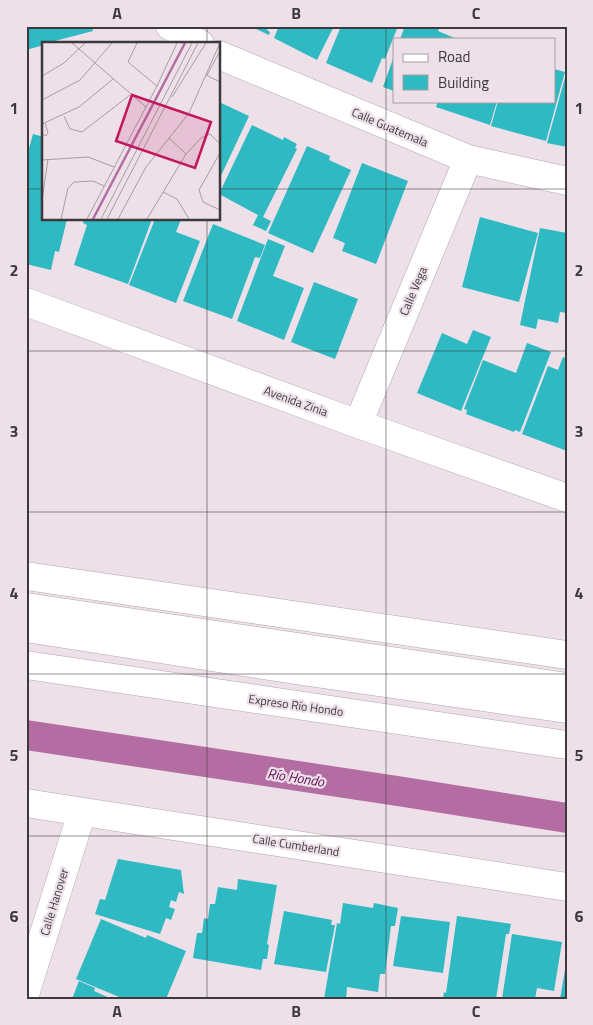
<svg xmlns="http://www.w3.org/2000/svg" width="593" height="1025" viewBox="0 0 593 1025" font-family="'Titillium Web',sans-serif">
	<rect width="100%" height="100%" fill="#ede0e9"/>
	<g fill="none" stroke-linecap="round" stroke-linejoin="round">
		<!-- canal -->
		<path stroke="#b36da3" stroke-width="30" d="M26,735L404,792L567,818"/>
	</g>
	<!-- building -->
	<path fill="#2eb9c3" d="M26,26H92L93,31L47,43V44H44V45L26,50Z
		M250,26H269L267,30L270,32L269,35Z
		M279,26H334L317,60L274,38Z
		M341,26H398L385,59L382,58L372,83L326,63Z
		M405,26H440L438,31L457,39H400Z
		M394,56V91L383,87Z
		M554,69L565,72L546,141L491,126L498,101H554Z
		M566,74H567V147L547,143Z
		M438,101H497L490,125L436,107Z
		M219,102L249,116L219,180Z
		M252,125L283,140L284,137L297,144L295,148L297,149L263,217L271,221L266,231L253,225L258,215L219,194Z
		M33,134L44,137V219H67L59,252L55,251L51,270L26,264V159Z
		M307,146L330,156L329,160L351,170L313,253L268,233Z
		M362,163L408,181L376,264L342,251L345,243L333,238Z
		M480,217L538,233L519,302L462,287Z
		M84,219H152L128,284L74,265L87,225L83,223Z
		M155,219H181L176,232L200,241L176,303L129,285Z
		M213,224L265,245L260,258L255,257L232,319L183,301Z
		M540,228L567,233V313L560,312L558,323L538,319L536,329L520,325Z
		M268,239L285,246L273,276L304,288L284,340L237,321Z
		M314,282L358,299L335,359L291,342Z
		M473,330L491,337L461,411L417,393L442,333L467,344Z
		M527,343L551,352L520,432L515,430L514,432L466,414L467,410L464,409L483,360L516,373Z
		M563,357L567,359V451L522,434L548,366L558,370Z
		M118,859L181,870L184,894L179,892L176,902L171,900L169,907L175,909L171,920L166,918L160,934L95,914L100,899L105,900Z
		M238,879L277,885L267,944L269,945L267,959H263L261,970L193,958L197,933H202L204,918L208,919L210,904H215L218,887L237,890Z
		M343,903L373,908L374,903L398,908L395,926H391L385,974H380L378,992L347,987L346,999H324L337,923L340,924Z
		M284,911L332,920L331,925H335L326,972L274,964Z
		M401,916L450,922L443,973L393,966Z
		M457,916L511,924L509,934H506L496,999H443L444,992L446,993Z
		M101,919L146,938L147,935L186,951L166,999H124L76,979Z
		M512,934L562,942L554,991L537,988L535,999H502Z
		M566,964H567V999H560Z
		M79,981L95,988L94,991L112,999H72Z"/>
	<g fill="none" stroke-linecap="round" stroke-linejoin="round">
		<defs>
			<path id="minor" d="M170,26L200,44
				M219,55L468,159L567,181
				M26,302L358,424L567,498
				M358,424L468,159
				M26,803L567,887
				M26,991L82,812"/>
			<path id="highway" d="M26,576L567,655
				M26,607L567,687
				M26,628L302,671L567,709
				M26,665L567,745"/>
		</defs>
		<!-- minor casing -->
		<use href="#minor" stroke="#b2a6ae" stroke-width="29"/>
		<!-- highway casing -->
		<use href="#highway" stroke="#b2a6ae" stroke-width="29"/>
		<!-- minor -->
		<use href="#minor" stroke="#fff" stroke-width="28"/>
		<!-- highway -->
		<use href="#highway" stroke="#fff" stroke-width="28"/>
	</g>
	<!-- grid -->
	<path fill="none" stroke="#3e393c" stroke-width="1" stroke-opacity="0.55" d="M207,26V44M386,26V999M26,189H44M219,189H567M207,219V999M26,351H567M26,512H567M26,674H567M26,836H567"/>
	<g text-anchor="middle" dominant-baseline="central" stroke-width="4.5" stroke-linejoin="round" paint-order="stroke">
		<!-- street labels -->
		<g font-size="12" fill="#3e393c" stroke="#ede0e9">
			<text transform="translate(390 127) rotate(23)">Calle Guatemala</text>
			<text transform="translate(413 291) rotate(-67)">Calle Vega</text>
			<text transform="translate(296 401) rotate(20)">Avenida Zinia</text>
			<text transform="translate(296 705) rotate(8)">Expreso Río Hondo</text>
			<text transform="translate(296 845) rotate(9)">Calle Cumberland</text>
			<text transform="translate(54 902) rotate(-73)">Calle Hanover</text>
		</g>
		<!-- water labels -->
		<g font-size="14" font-style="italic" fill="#640c56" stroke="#ede0e9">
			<text transform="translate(296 777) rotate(9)">Río Hondo</text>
		</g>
	</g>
	<!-- overview -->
	<g transform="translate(42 42)">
		<rect width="178" height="178" fill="#ede0e9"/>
		<path fill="none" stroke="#b36da3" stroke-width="2.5" d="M51,177L143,1"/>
		<path fill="none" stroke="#a79da4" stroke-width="1" d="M30,1L104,65M95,1L86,20L115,44M164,33L178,40M165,33L178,9M0,34L22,21L43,1M130,55L164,1M0,58L38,38L70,1M22,74L28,87L40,90L88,53M0,82L37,65L71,37M0,92L4,94L6,91L3,81M127,96L144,112M178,111L157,148L161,160L178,168M0,118L46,115L72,125M121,150L135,157L147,177M0,159L6,117M19,177L26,146L32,140L51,139L62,144M45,177L115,44L135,1M59,177L150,1M65,177L156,1M76,177L104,125L147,71L178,1M105,177L144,112L159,96L168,92L178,102"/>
		<path fill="#c2185b" fill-opacity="0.15" stroke="#c2185b" stroke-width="2.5" d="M90,53L169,80L153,126L74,99Z"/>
		<rect width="178" height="178" fill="none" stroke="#3e393c" stroke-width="2.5"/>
	</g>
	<!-- border -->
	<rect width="593" height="1025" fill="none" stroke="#ede0e9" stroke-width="55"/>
	<!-- legend -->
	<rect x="393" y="38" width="162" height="65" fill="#ede0e9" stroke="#a79da4"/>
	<rect x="403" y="54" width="25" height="8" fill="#ffffff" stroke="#a79da4"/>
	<text x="438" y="62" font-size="15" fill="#3e393c">Road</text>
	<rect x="403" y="75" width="25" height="15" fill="#2eb9c3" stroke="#a79da4"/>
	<text x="438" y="88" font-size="15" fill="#3e393c">Building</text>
	<rect x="28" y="28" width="538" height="970" fill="none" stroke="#3e393c" stroke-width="2"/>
	<g font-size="16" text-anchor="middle" font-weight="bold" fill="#3e393c">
		<text x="117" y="19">A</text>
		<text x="296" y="19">B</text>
		<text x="476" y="19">C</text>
		<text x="14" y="114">1</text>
		<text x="579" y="114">1</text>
		<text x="14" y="276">2</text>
		<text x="579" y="276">2</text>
		<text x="14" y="437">3</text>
		<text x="579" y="437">3</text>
		<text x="14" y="599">4</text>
		<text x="579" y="599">4</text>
		<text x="14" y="761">5</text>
		<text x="579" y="761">5</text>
		<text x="14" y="922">6</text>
		<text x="579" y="922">6</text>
		<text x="117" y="1017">A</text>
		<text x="296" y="1017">B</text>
		<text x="476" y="1017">C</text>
	</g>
</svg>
